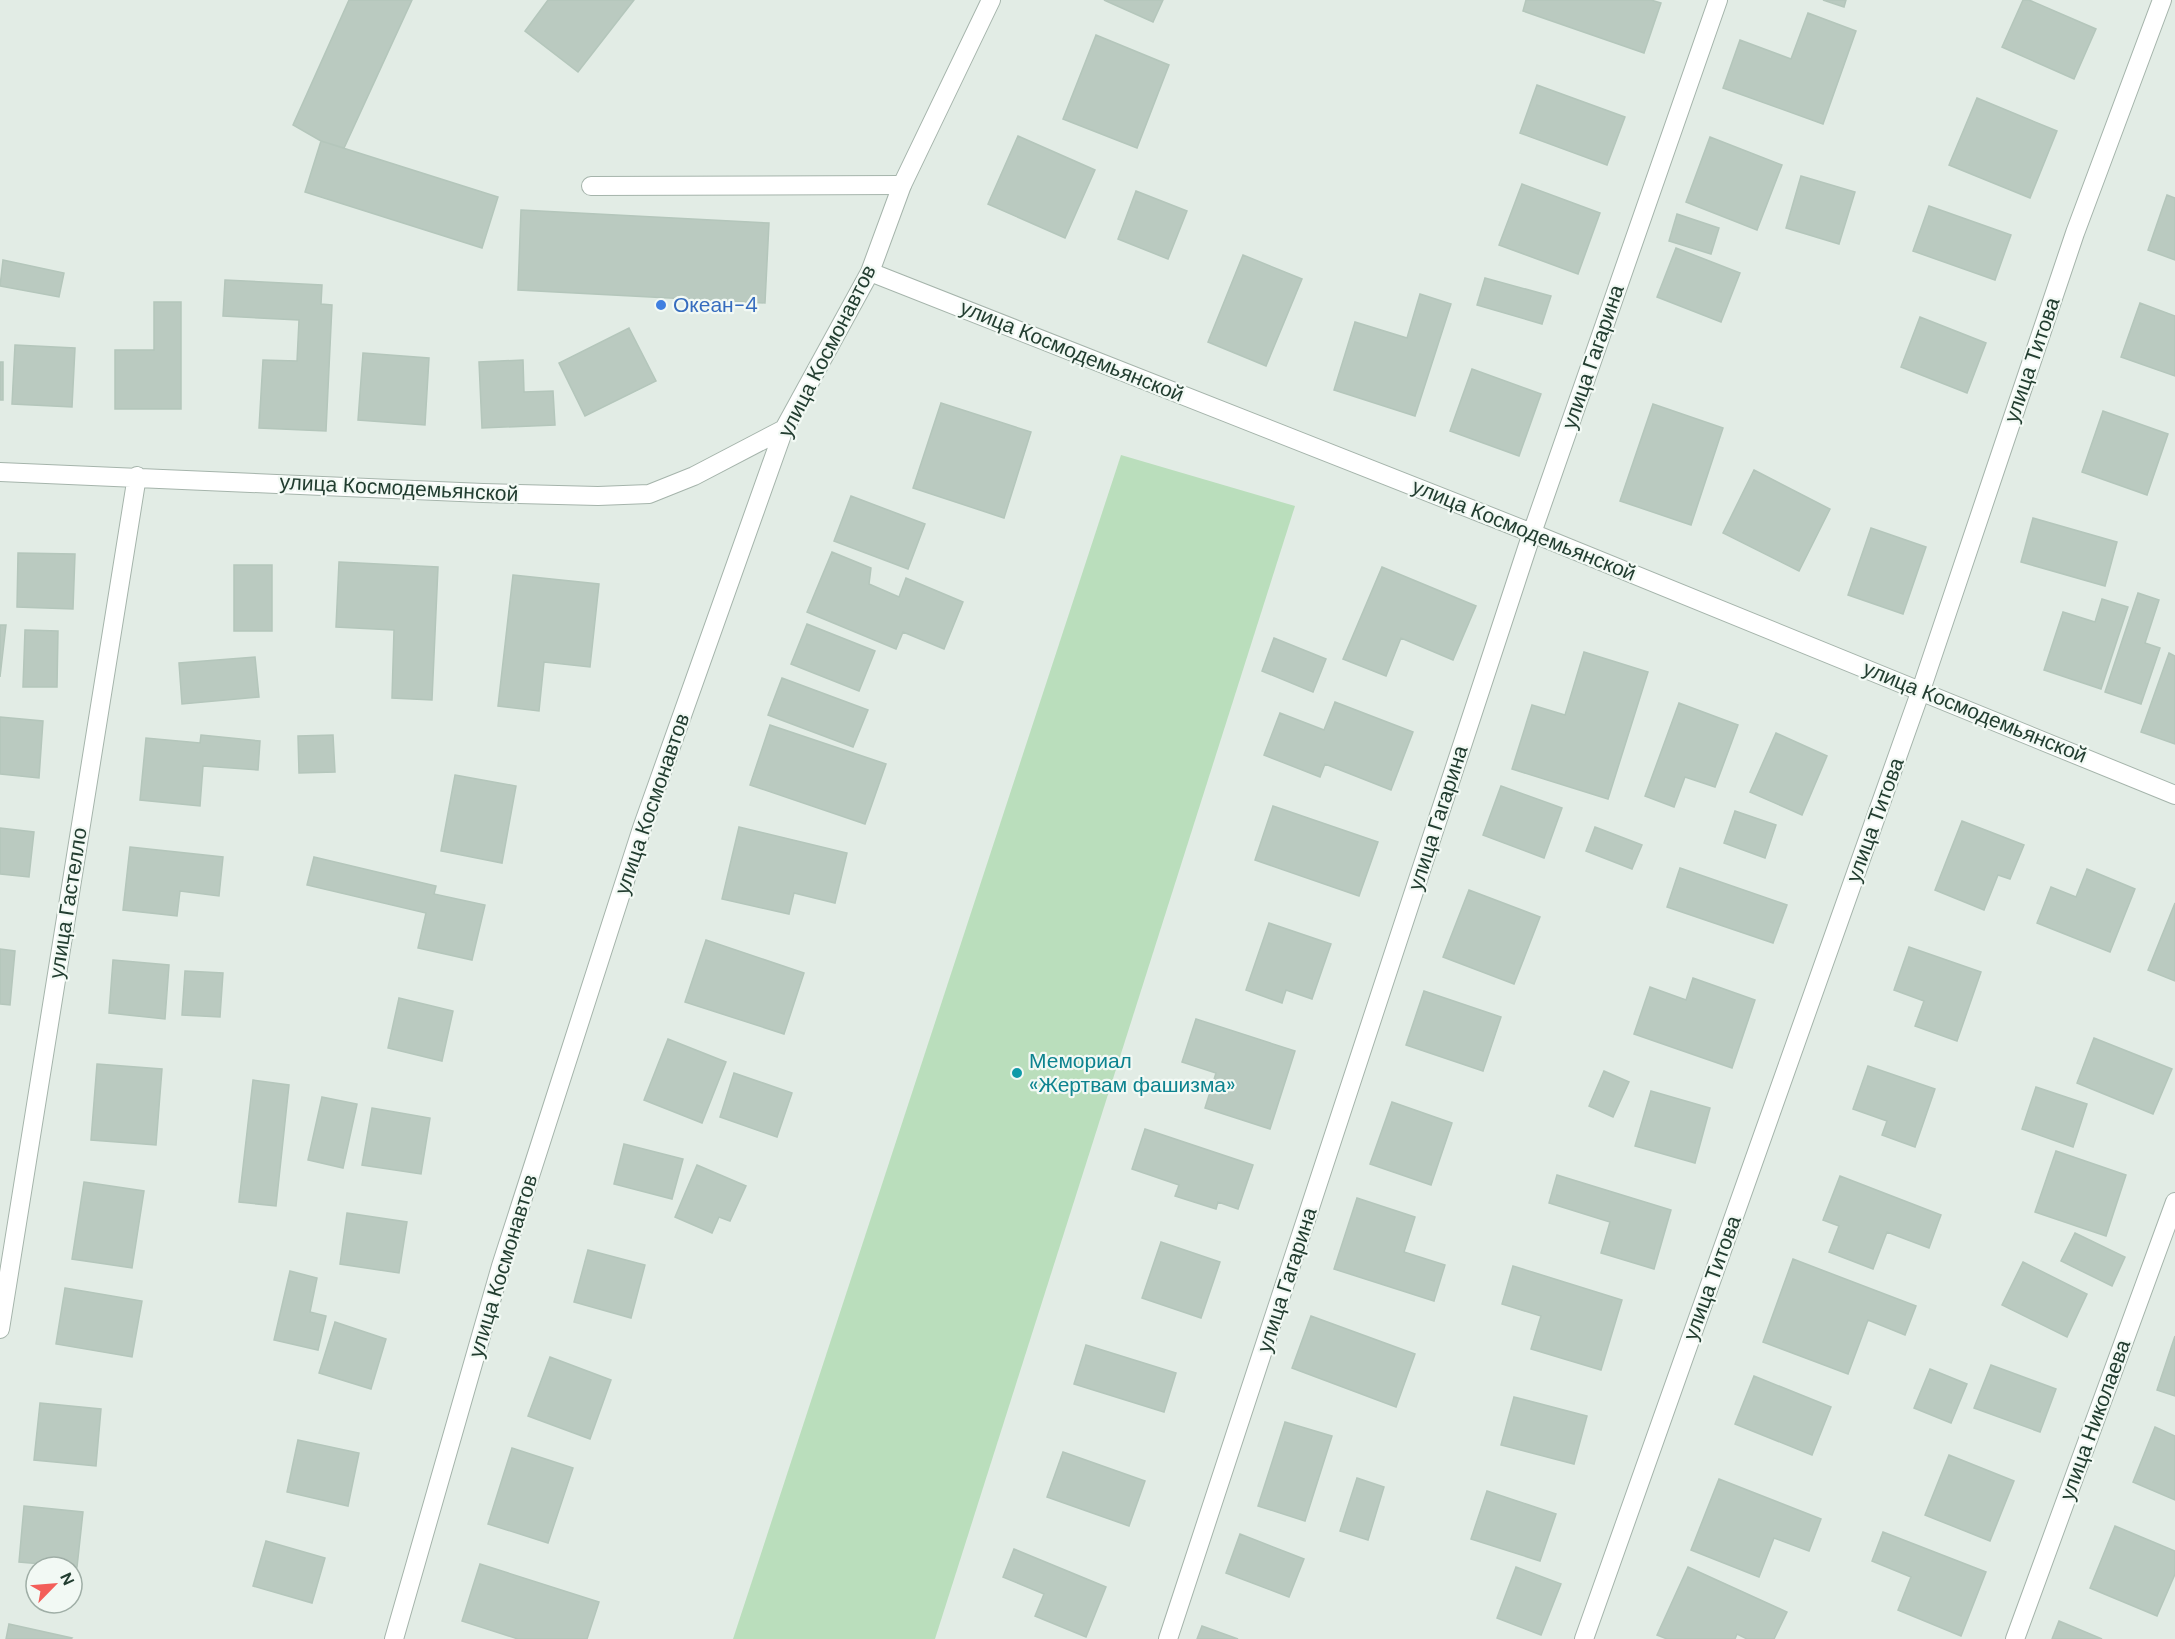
<svg xmlns="http://www.w3.org/2000/svg" width="2175" height="1639" viewBox="0 0 2175 1639" font-family="'DM Sans',sans-serif">
	<rect width="100%" height="100%" fill="#e2ece5"/>
	<!-- green -->
	<path fill="#badebc" d="M1121,455L1295,506L935,1639H733Z"/>
	<!-- building -->
	<path fill="#bacac0" stroke="#b4c6bb" stroke-width="1.5" d="M349,0H412L344,148L321,141L293,125Z
		M548,0H634L578,72L525,31Z
		M1104,0H1163L1153,22Z
		M1526,0H1651L1661,3L1644,53L1523,11Z
		M1823,0H1846L1844,7Z
		M2023,0H2029L2096,29L2074,79L2002,47Z
		M1808,13L1856,31L1823,124L1723,88L1740,40L1791,59Z
		M1096,35L1169,65L1137,148L1063,119Z
		M1537,85L1625,117L1607,165L1520,133Z
		M1977,98L2057,131L2030,198L1949,165Z
		M1018,136L1095,170L1065,238L988,204Z
		M1710,137L1782,165L1757,230L1686,202Z
		M321,141L498,197L482,248L305,192Z
		M1801,176L1855,192L1839,244L1786,228Z
		M1522,184L1600,213L1578,274L1499,245Z
		M1136,191L1187,211L1168,259L1118,239Z
		M2167,195L2175,198V260L2148,250Z
		M1929,206L2011,235L1995,280L1913,251Z
		M521,210L769,223L765,303L518,290Z
		M1677,214L1719,228L1711,254L1669,241Z
		M1676,248L1740,273L1721,322L1657,297Z
		M1243,255L1302,279L1266,366L1208,342Z
		M3,260L64,273L59,297L0,286Z
		M1485,278L1551,296L1542,324L1477,305Z
		M225,280L322,285L321,304L332,305L326,431L259,428L263,360L297,361L299,320L223,316Z
		M1420,294L1451,304L1415,416L1334,390L1355,322L1407,338Z
		M154,302H181V409H115V350H154Z
		M2140,303L2175,316V376L2121,357Z
		M1920,317L1986,343L1967,393L1901,367Z
		M629,328L656,381L585,416L559,363Z
		M15,345L75,348L72,407L12,404Z
		M363,353L429,358L425,425L358,420Z
		M523,360L524,392L553,391L555,425L482,428L479,362Z
		M0,362H3V400H0Z
		M1472,369L1541,394L1519,456L1450,431Z
		M941,403L1031,432L1004,518L913,488Z
		M1653,404L1723,428L1691,525L1620,501Z
		M2103,411L2168,434L2147,495L2082,472Z
		M1754,470L1830,509L1799,571L1723,533Z
		M851,496L925,524L908,569L834,541Z
		M2033,518L2117,542L2105,586L2021,562Z
		M1871,528L1926,547L1903,614L1848,595Z
		M832,552L871,568L869,584L899,597L906,578L963,602L944,649L903,632L896,649L807,612Z
		M18,553L75,554L73,609L17,607Z
		M339,562L438,567L432,700L392,698L394,630L336,627Z
		M234,565H272V631H234Z
		M1382,567L1476,606L1453,660L1401,638L1386,676L1343,659Z
		M513,575L599,584L590,667L544,662L539,711L498,706Z
		M2138,593L2159,600L2145,643L2160,648L2141,704L2105,692Z
		M2102,599L2128,607L2101,689L2044,670L2063,612L2095,622Z
		M807,624L875,651L859,691L791,664Z
		M0,625H6L0,677Z
		M25,630L58,631L57,687H23Z
		M1274,638L1326,659L1313,692L1262,671Z
		M1584,652L1648,672L1608,799L1512,769L1532,705L1565,715Z
		M2169,653L2175,656V744L2141,732Z
		M255,657L259,697L182,704L179,663Z
		M782,678L868,710L853,747L768,715Z
		M1335,702L1413,732L1391,790L1325,764L1320,777L1264,755L1280,713L1324,730Z
		M1679,703L1738,725L1715,787L1685,777L1674,807L1645,796Z
		M0,717L43,721L39,778L0,774Z
		M770,725L886,764L865,824L750,785Z
		M1776,733L1827,756L1802,815L1750,792Z
		M201,735L260,741L258,770L203,766L200,806L140,800L146,738L200,743Z
		M333,735L335,772L299,773L298,736Z
		M455,775L516,786L502,863L441,851Z
		M1501,786L1562,808L1544,858L1483,835Z
		M1273,806L1378,842L1359,896L1255,860Z
		M1735,811L1776,825L1765,858L1724,843Z
		M1962,821L2024,845L2010,879L1998,875L1984,910L1935,890Z
		M739,827L847,853L835,903L794,893L789,914L722,899Z
		M1595,827L1642,845L1632,869L1586,851Z
		M0,828L34,832L29,877L0,874Z
		M130,847L223,857L219,896L180,891L177,916L123,910Z
		M314,857L436,886L434,894L485,905L472,960L418,948L426,913L307,885Z
		M1680,868L1787,905L1773,943L1667,907Z
		M2087,869L2135,889L2110,952L2037,923L2051,887L2076,897Z
		M1469,890L1540,917L1514,984L1443,957Z
		M2175,903V981L2148,970Z
		M1269,923L1331,944L1312,999L1286,990L1282,1003L1246,990Z
		M706,940L804,973L784,1034L685,1002Z
		M1909,947L1981,972L1957,1041L1915,1026L1924,1001L1894,990Z
		M0,949L15,951L10,1005L0,1004Z
		M113,960L169,965L165,1019L109,1013Z
		M185,971L223,973L220,1017L182,1015Z
		M1693,978L1755,1000L1732,1068L1634,1034L1650,987L1686,1000Z
		M1424,991L1501,1017L1483,1071L1406,1045Z
		M399,998L453,1011L442,1061L388,1048Z
		M1196,1019L1295,1051L1270,1129L1205,1108L1216,1073L1182,1062Z
		M2094,1038L2172,1069L2153,1114L2077,1083Z
		M668,1039L726,1062L702,1123L644,1100Z
		M97,1064L162,1069L156,1145L91,1140Z
		M1868,1066L1935,1089L1915,1147L1882,1135L1887,1121L1853,1109Z
		M1604,1071L1629,1082L1613,1117L1589,1106Z
		M734,1073L792,1093L777,1137L720,1117Z
		M253,1080L289,1085L276,1206L239,1202Z
		M2036,1087L2087,1104L2073,1147L2022,1129Z
		M1651,1091L1710,1108L1695,1163L1635,1146Z
		M322,1097L357,1104L343,1168L308,1160Z
		M1392,1102L1452,1123L1431,1185L1370,1164Z
		M372,1108L430,1118L421,1174L362,1165Z
		M1145,1129L1253,1165L1238,1209L1218,1202L1216,1209L1175,1196L1179,1185L1132,1169Z
		M624,1144L683,1159L672,1199L614,1184Z
		M2056,1151L2126,1175L2106,1236L2035,1212Z
		M697,1165L746,1186L730,1221L719,1217L712,1233L675,1217Z
		M1557,1175L1671,1210L1654,1269L1601,1253L1610,1222L1549,1203Z
		M1840,1176L1941,1215L1929,1248L1887,1232L1873,1269L1829,1252L1839,1226L1823,1220Z
		M84,1182L144,1191L132,1268L72,1259Z
		M1357,1198L1415,1217L1404,1252L1445,1265L1434,1301L1334,1269Z
		M347,1213L407,1222L399,1273L340,1264Z
		M2075,1233L2125,1257L2112,1286L2061,1261Z
		M1161,1242L1220,1262L1201,1318L1142,1298Z
		M588,1250L645,1265L631,1318L574,1302Z
		M1793,1259L1916,1306L1905,1335L1868,1320L1848,1374L1763,1342Z
		M2023,1262L2087,1294L2067,1337L2002,1305Z
		M1513,1266L1622,1300L1601,1370L1531,1349L1541,1316L1502,1304Z
		M290,1271L317,1278L310,1312L326,1316L318,1350L274,1340Z
		M65,1288L142,1301L132,1357L56,1344Z
		M1311,1316L1415,1354L1396,1407L1292,1368Z
		M335,1322L386,1339L371,1389L319,1373Z
		M2175,1336V1396L2157,1390Z
		M1086,1345L1176,1373L1164,1412L1074,1384Z
		M550,1357L611,1380L590,1439L528,1416Z
		M1991,1365L2056,1389L2040,1432L1974,1408Z
		M1930,1369L1967,1384L1951,1423L1914,1408Z
		M1754,1376L1831,1407L1812,1455L1735,1424Z
		M1514,1397L1587,1416L1574,1464L1501,1445Z
		M40,1403L101,1409L96,1466L34,1460Z
		M1285,1422L1332,1436L1305,1521L1258,1506Z
		M2155,1427L2175,1436V1500L2133,1482Z
		M298,1440L359,1453L348,1506L287,1492Z
		M512,1448L573,1468L548,1543L488,1524Z
		M1063,1452L1145,1481L1129,1526L1047,1497Z
		M1949,1455L2014,1481L1990,1541L1925,1515Z
		M1357,1478L1384,1487L1368,1540L1340,1531Z
		M1719,1479L1821,1519L1809,1551L1774,1538L1759,1577L1691,1550Z
		M1487,1491L1556,1514L1540,1561L1471,1539Z
		M24,1506L83,1512L77,1567L19,1562Z
		M2115,1526L2175,1551V1574L2157,1616L2090,1588Z
		M1883,1532L1986,1572L1961,1636L1898,1610L1911,1577L1872,1561Z
		M1240,1534L1304,1559L1289,1597L1226,1573Z
		M266,1541L325,1558L312,1603L253,1586Z
		M1014,1549L1106,1587L1086,1637L1035,1616L1044,1594L1003,1577Z
		M480,1564L599,1602L587,1639H518L462,1621Z
		M1516,1567L1561,1584L1541,1635L1497,1618Z
		M1688,1567L1787,1612L1774,1639H1747L1737,1634L1735,1639H1667L1657,1635Z
		M2059,1621L2102,1639H2052Z
		M9,1624L72,1638L71,1639H6Z
		M1202,1626L1238,1639H1197Z"/>
	<g fill="none" stroke-linecap="round" stroke-linejoin="round">
		<defs>
			<path id="service" d="M591,186L902,185"/>
			<path id="minor" d="M870,272L1532,533L2175,795
				M0,472L483,493L598,496L649,494L694,476L784,429
				M0,1329L137,476
				M394,1639L501,1266L642,828L784,429L870,272L902,185L991,0
				M1168,1639L1532,533L1718,0
				M1584,1639L1921,690L2075,233L2162,0
				M2015,1639L2175,1202"/>
		</defs>
		<!-- service casing -->
		<use href="#service" stroke="#a5b4ab" stroke-width="20"/>
		<!-- minor casing -->
		<use href="#minor" stroke="#a5b4ab" stroke-width="20"/>
		<!-- service -->
		<use href="#service" stroke="#fff" stroke-width="18"/>
		<!-- minor -->
		<use href="#minor" stroke="#fff" stroke-width="18"/>
	</g>
	<!-- markers -->
	<circle fill="#3f7fe0" stroke="#f2f9f4" stroke-width="2" cx="661" cy="305" r="6"/>
	<circle fill="#0f9aa8" stroke="#f2f9f4" stroke-width="2" cx="1017" cy="1073" r="6"/>
	<g text-anchor="middle" dominant-baseline="central" stroke-width="4.5" stroke-linejoin="round" paint-order="stroke">
		<!-- shop labels -->
		<g font-size="21" fill="#366cbe" stroke="#f2f9f4" text-anchor="start">
			<text x="673" y="305">Океан-4</text>
		</g>
		<!-- street labels -->
		<g font-size="21" fill="#223d30" stroke="#f2f9f4">
			<text transform="translate(827 351) rotate(-63)">улица Космонавтов</text>
			<text transform="translate(1072 351) rotate(22)">улица Космодемьянской</text>
			<text transform="translate(1593 357) rotate(-71)">улица Гагарина</text>
			<text transform="translate(2032 360) rotate(-71)">улица Титова</text>
			<text transform="translate(399 488) rotate(3)">улица Космодемьянской</text>
			<text transform="translate(1524 530) rotate(22)">улица Космодемьянской</text>
			<text transform="translate(1975 712) rotate(22)">улица Космодемьянской</text>
			<text transform="translate(652 804) rotate(-71)">улица Космонавтов</text>
			<text transform="translate(1438 818) rotate(-72)">улица Гагарина</text>
			<text transform="translate(1875 820) rotate(-70)">улица Титова</text>
			<text transform="translate(68 903) rotate(-81)">улица Гастелло</text>
			<text transform="translate(503 1266) rotate(-73)">улица Космонавтов</text>
			<text transform="translate(1712 1278) rotate(-70)">улица Титова</text>
			<text transform="translate(1287 1280) rotate(-72)">улица Гагарина</text>
			<text transform="translate(2095 1420) rotate(-70)">улица Николаева</text>
		</g>
		<!-- culture labels -->
		<g font-size="21" fill="#0d838f" stroke="#f2f9f4" text-anchor="start">
			<text x="1029" y="1061">Мемориал<tspan x="1029" dy="24">«Жертвам фашизма»</tspan></text>
		</g>
	</g>
	<!-- north arrow -->
	<g transform="translate(54 1585) rotate(65)"><circle r="28" fill="#f2f9f4" stroke="#9faea6" stroke-width="1.5"/>
	<path d="M0-4.5L10 22L0 15L-10 22Z" fill="#f35e59"/>
	<text y="-9" font-size="16" font-weight="bold" text-anchor="middle" fill="#223d30">N</text>
	</g>
</svg>
